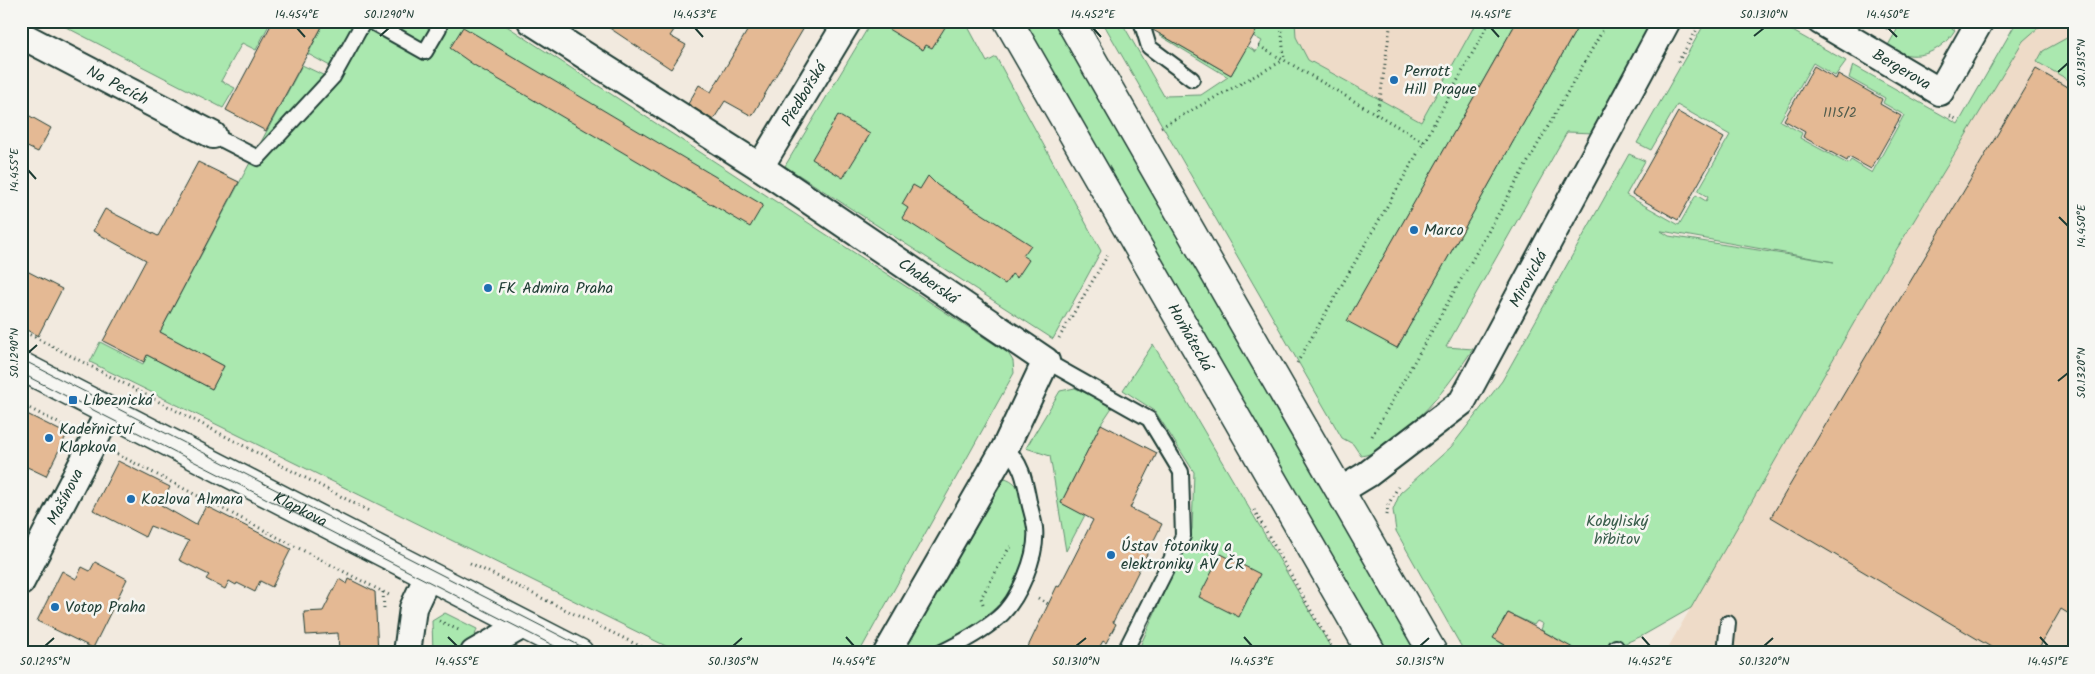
<svg xmlns="http://www.w3.org/2000/svg" width="2095" height="674" viewBox="0 0 2095 674" font-family="Kalam,sans-serif">
	<rect width="100%" height="100%" fill="#f2eadf"/>
	<filter id="ink" filterUnits="userSpaceOnUse"><feTurbulence type="fractalNoise" baseFrequency=".02" numOctaves="2"/><feDisplacementMap in="SourceGraphic" scale="10" xChannelSelector="R" yChannelSelector="G"/><feConvolveMatrix kernelMatrix="1 2 1 2 8 2 1 2 1" color-interpolation-filters="sRGB"/></filter>
	<g filter="url(#ink)">
		<!-- built -->
		<path fill="#eedbc8" d="M1295,21H1477L1421,122L1308,60L1296,37Z
			M2034,21H2074V653H1665L1884,270Z"/>
		<!-- green -->
		<path fill="#aae8af" stroke="#649272" fill-rule="evenodd" d="M54,21H271L256,50L242,43L221,81L235,88L223,108Z
			M325,21H391L403,28L407,21H499L1008,353L1013,361L1014,373L859,653H680L90,362L100,342L143,364L147,355L212,389L224,366L160,332L302,65L325,76L330,66L308,54Z
			M872,21H965L987,62L996,57L1101,251L1053,339L785,166Z
			M1024,21H1053L1417,653H1389Z
			M1102,21H1121L1164,96L1201,95L1228,77L1159,35L1167,21L1162,35L1231,75L1247,46L1256,52L1262,41L1253,36L1262,21H1295L1296,37L1308,60L1421,122L1477,21H1517L1348,320L1397,348L1581,21H1657L1595,133L1567,132L1446,347L1473,349C1450,383 1428,413 1394,438C1383,447 1375,454 1361,456L1353,444L1342,438Z
			M1706,21H1775L1846,61L1835,76L1813,63L1780,121L1802,133L1800,138L1848,164L1851,160L1872,173L1904,115L1883,103L1885,98L1849,78L1853,65L1958,124L2017,21H2046L2023,41L1884,270L1691,608L1642,636L1616,647L1598,653H1561V641L1541,630L1543,624L1537,621L1534,625L1508,613L1494,638L1515,653H1465L1396,531L1393,510L1400,493L1451,447L1502,381L1629,154L1645,161L1626,195L1679,225L1696,195L1706,201L1708,197L1698,191L1730,135L1677,105L1651,150L1637,143ZM1661,231H1662L1834,262L1669,236Z
			M1902,21H1939L1955,30C1939,55 1913,63 1887,47Z
			M2074,34V83L2037,62L2043,51Z
			M1153,344L1334,653H1137L1192,529L1194,472L1155,411L1123,390Z
			M1075,388L1113,406L1101,424L1061,503L1085,515L1066,551L1050,456L1026,448L1060,391Z
			M1005,478C1021,483 1021,497 1026,511C1047,585 980,626 924,652L915,651L907,645Z
			M445,613L477,629L473,642L451,653H433L432,621Z"/>
		<!-- building -->
		<path fill="#e4b994" stroke="#1f3d34" d="M273,21H325L266,131L226,110Z
			M599,21H680L670,36L686,45L671,69Z
			M753,21H808L752,116L725,101L713,120L688,104L699,85L711,92Z
			M875,21H949L932,48L926,45L923,50Z
			M1150,21H1262L1231,75L1153,30Z
			M1517,21H1581L1397,348L1347,321Z
			M463,27L763,205L750,227L474,65L450,48Z
			M1814,66L1836,79L1838,74L1882,99L1880,104L1901,116L1871,169L1849,157L1847,161L1803,137L1805,132L1784,120Z
			M2036,69L2074,91V617L2061,609L2036,653H2001L1771,517Z
			M1678,112L1724,138L1678,220L1632,194Z
			M28,115L51,128L38,152L21,144V129Z
			M838,115L870,134L843,178L812,159Z
			M198,162L239,182L160,332L224,366L212,389L147,355L144,362L103,341L146,260L93,231L105,209L158,236Z
			M928,176L937,185L1031,245L1023,256L1029,260L1017,278L1012,274L1005,284L902,218L908,208L902,204L913,185L920,189Z
			M21,268L62,289L38,336L21,327Z
			M21,411L67,434L46,476L21,464Z
			M1101,424L1157,453L1130,508L1162,524L1113,622L1116,624L1106,643L1103,641L1096,653H1025L1057,586L1059,587L1093,520L1061,503Z
			M118,461L170,487L161,505L196,525L206,506L291,549L272,587L260,581L255,592L237,583L236,585L229,581L225,589L206,579L209,575L179,560L189,541L150,526L145,537L93,510Z
			M1221,554L1260,574L1239,617L1199,597Z
			M95,562L127,579L93,648L37,621L62,571L76,579L82,567L90,571Z
			M339,579L347,584L349,579L375,592L378,653H339L338,633L306,635L304,612L323,611Z
			M1508,613L1524,621L1582,653H1519L1493,638Z"/>
		<g fill="none" stroke-linecap="round" stroke-linejoin="round">
			<defs>
				<path id="service" d="M370,21L425,52L439,28L437,21
					M1141,21L1149,47L1192,79
					M213,135L258,158L333,77L364,21
					M1046,361L1149,419L1181,472L1183,536L1124,653
					M940,653C961,643 980,633 998,618C1019,600 1038,555 1035,528C1034,520 1031,511 1029,502C1025,481 1022,462 1005,448
					M1614,653L1616,647
					M1725,653L1728,623"/>
				<g id="minor">
					<path id="s1" d="M531,21L760,167L1046,361L1005,448L887,653"/>
					<path id="s2" d="M1820,21L1940,92L1980,21"/>
					<path id="s3" d="M21,35L213,135"/>
					<path id="s4" d="M760,167L848,21"/>
					<path id="s5" d="M1340,491L1368,474L1462,402L1667,21"/>
					<path id="s6" d="M21,582L109,412"/>
					<path d="M407,653L413,608L428,576"/>
					<path d="M474,653L523,625"/>
				</g>
				<g id="tertiary">
					<path id="s7" d="M21,366L579,653"/>
				</g>
				<g id="secondary">
					<path id="s8" d="M1008,21L1372,653"/>
					<path d="M1070,21L1433,653"/>
				</g>
			</defs>
			<!-- service casing -->
			<use href="#service" stroke="#1f3d34" stroke-width="18"/>
			<!-- minor casing -->
			<use href="#minor" stroke="#1f3d34" stroke-width="30"/>
			<!-- tertiary casing -->
			<use href="#tertiary" stroke="#1f3d34" stroke-width="31"/>
			<!-- secondary casing -->
			<use href="#secondary" stroke="#1f3d34" stroke-width="31"/>
			<!-- path -->
			<path stroke="#1f3d34" stroke-width="3" stroke-dasharray="1 4" stroke-linecap="butt" d="M1281,21L1284,60L1424,142
				M1781,21L1794,28
				M1886,29L1890,21
				M1259,46L1283,60
				M1678,62L1702,21
				M1376,114L1380,99L1391,21
				M1950,116L1956,119
				M1161,127L1284,60
				M21,330L371,512
				M1059,338L1109,253
				M1297,363L1424,142L1490,21
				M21,404L70,429
				M1372,436L1608,21
				M117,454L389,595
				M1254,510L1335,653
				M1387,515L1388,505L1398,487
				M470,563L654,653
				M383,592L384,609
				M1038,598L1048,604
				M983,604L981,598L1009,548L1013,546
				M439,621L461,631"/>
			<!-- service -->
			<use href="#service" stroke="#f6f6f2" stroke-width="14"/>
			<!-- minor -->
			<use href="#minor" stroke="#f6f6f2" stroke-width="26"/>
			<!-- tertiary -->
			<use href="#tertiary" stroke="#f6f6f2" stroke-width="28"/>
			<!-- secondary -->
			<use href="#secondary" stroke="#f6f6f2" stroke-width="28"/>
			<!-- tram -->
			<path stroke="#1f3d34" stroke-width="1" d="M21,359L594,653
				M21,373L568,653"/>
		</g>
	</g>
	<!-- ticks -->
	<path fill="none" stroke="#1f3d34" stroke-width="2" d="M297,28L305,37M695,28L703,37M1093,28L1101,37M1491,28L1499,37M1888,28L1897,37M380,36L389,28M1754,36L1764,28M2058,72L2068,63M28,170L36,179M2059,217L2068,226M28,353L37,345M2058,381L2068,373M448,637L457,646M846,637L854,646M1244,637L1252,646M1642,637L1650,646M2040,637L2048,646M45,646L54,638M733,646L742,638M1076,646L1086,638M1420,646L1429,638M1764,646L1773,638"/>
	<!-- markers -->
	<g fill="#1f6fb2" stroke="#f6f6f2" stroke-width="2">
		<circle cx="1394" cy="80" r="5"/>
		<circle cx="1414" cy="230" r="5"/>
		<circle cx="488" cy="288" r="5"/>
		<rect x="68" y="395" width="10" height="10" rx="2.5"/>
		<circle cx="49" cy="438" r="5"/>
		<circle cx="131" cy="499" r="5"/>
		<circle cx="1111" cy="555" r="5"/>
		<circle cx="55" cy="607" r="5"/>
	</g>
	<g text-anchor="middle" dominant-baseline="central" stroke-width="5" stroke-linejoin="round" paint-order="stroke">
		<!-- number labels -->
		<g font-size="14" fill="#505c4c">
			<text x="1840" y="113">1115/2</text>
		</g>
		<!-- street labels -->
		<g font-size="16" fill="#1f3d34" stroke="#f6f6f2">
			<text stroke="none"><textPath href="#s2" startOffset="95">Bergerova</textPath></text>
			<text stroke="none"><textPath href="#s3" startOffset="109">Na Pecích</textPath></text>
			<text stroke="none"><textPath href="#s4" startOffset="85">Předbořská</textPath></text>
			<text stroke="none"><textPath href="#s5" startOffset="291">Mirovická</textPath></text>
			<text stroke="none"><textPath href="#s1" startOffset="475">Chaberská</textPath></text>
			<text stroke="none"><textPath href="#s8" startOffset="365">Horňátecká</textPath></text>
			<text stroke="none"><textPath href="#s6" startOffset="96">Mašínova</textPath></text>
			<text stroke="none"><textPath href="#s7" startOffset="314">Klapkova</textPath></text>
		</g>
		<!-- poi labels -->
		<g font-size="16" fill="#1f3d34" stroke="#f6f6f2" text-anchor="start">
			<text x="1404" y="71">Perrott<tspan x="1404" dy="18">Hill Prague</tspan></text>
			<text x="1424" y="230">Marco</text>
			<text x="498" y="288">FK Admira Praha</text>
			<text x="83" y="400">Líbeznická</text>
			<text x="59" y="429">Kadeřnictví<tspan x="59" dy="18">Klapkova</tspan></text>
			<text x="141" y="499">Kozlova Almara</text>
			<text x="1121" y="546">Ústav fotoniky a<tspan x="1121" dy="18">elektroniky AV ČR</tspan></text>
			<text x="65" y="607">Votop Praha</text>
		</g>
		<!-- park labels -->
		<g font-size="16" fill="#3b5f4d" stroke="#f6f6f2">
			<text x="1617" y="521">Kobyliský<tspan x="1617" dy="18">hřbitov</tspan></text>
		</g>
	</g>
	<!-- margin -->
	<rect width="2095" height="674" fill="none" stroke="#f6f6f2" stroke-width="55"/>
	<rect x="28" y="28" width="2040" height="618" fill="none" stroke="#1f3d34" stroke-width="2"/>
	<g font-size="12" text-anchor="middle" fill="#1f3d34">
		<text x="297" y="18">14.454°E</text>
		<text x="389" y="18">50.1290°N</text>
		<text x="695" y="18">14.453°E</text>
		<text x="1093" y="18">14.452°E</text>
		<text x="1491" y="18">14.451°E</text>
		<text x="1764" y="18">50.1310°N</text>
		<text x="1888" y="18">14.450°E</text>
		<text transform="translate(2081 63) rotate(-90)" y="4">50.1315°N</text>
		<text transform="translate(14 170) rotate(-90)" y="4">14.455°E</text>
		<text transform="translate(2081 226) rotate(-90)" y="4">14.450°E</text>
		<text transform="translate(14 353) rotate(-90)" y="4">50.1290°N</text>
		<text transform="translate(2081 373) rotate(-90)" y="4">50.1320°N</text>
		<text x="45" y="665">50.1295°N</text>
		<text x="457" y="665">14.455°E</text>
		<text x="733" y="665">50.1305°N</text>
		<text x="854" y="665">14.454°E</text>
		<text x="1076" y="665">50.1310°N</text>
		<text x="1252" y="665">14.453°E</text>
		<text x="1420" y="665">50.1315°N</text>
		<text x="1650" y="665">14.452°E</text>
		<text x="1764" y="665">50.1320°N</text>
		<text x="2048" y="665">14.451°E</text>
	</g>
</svg>
